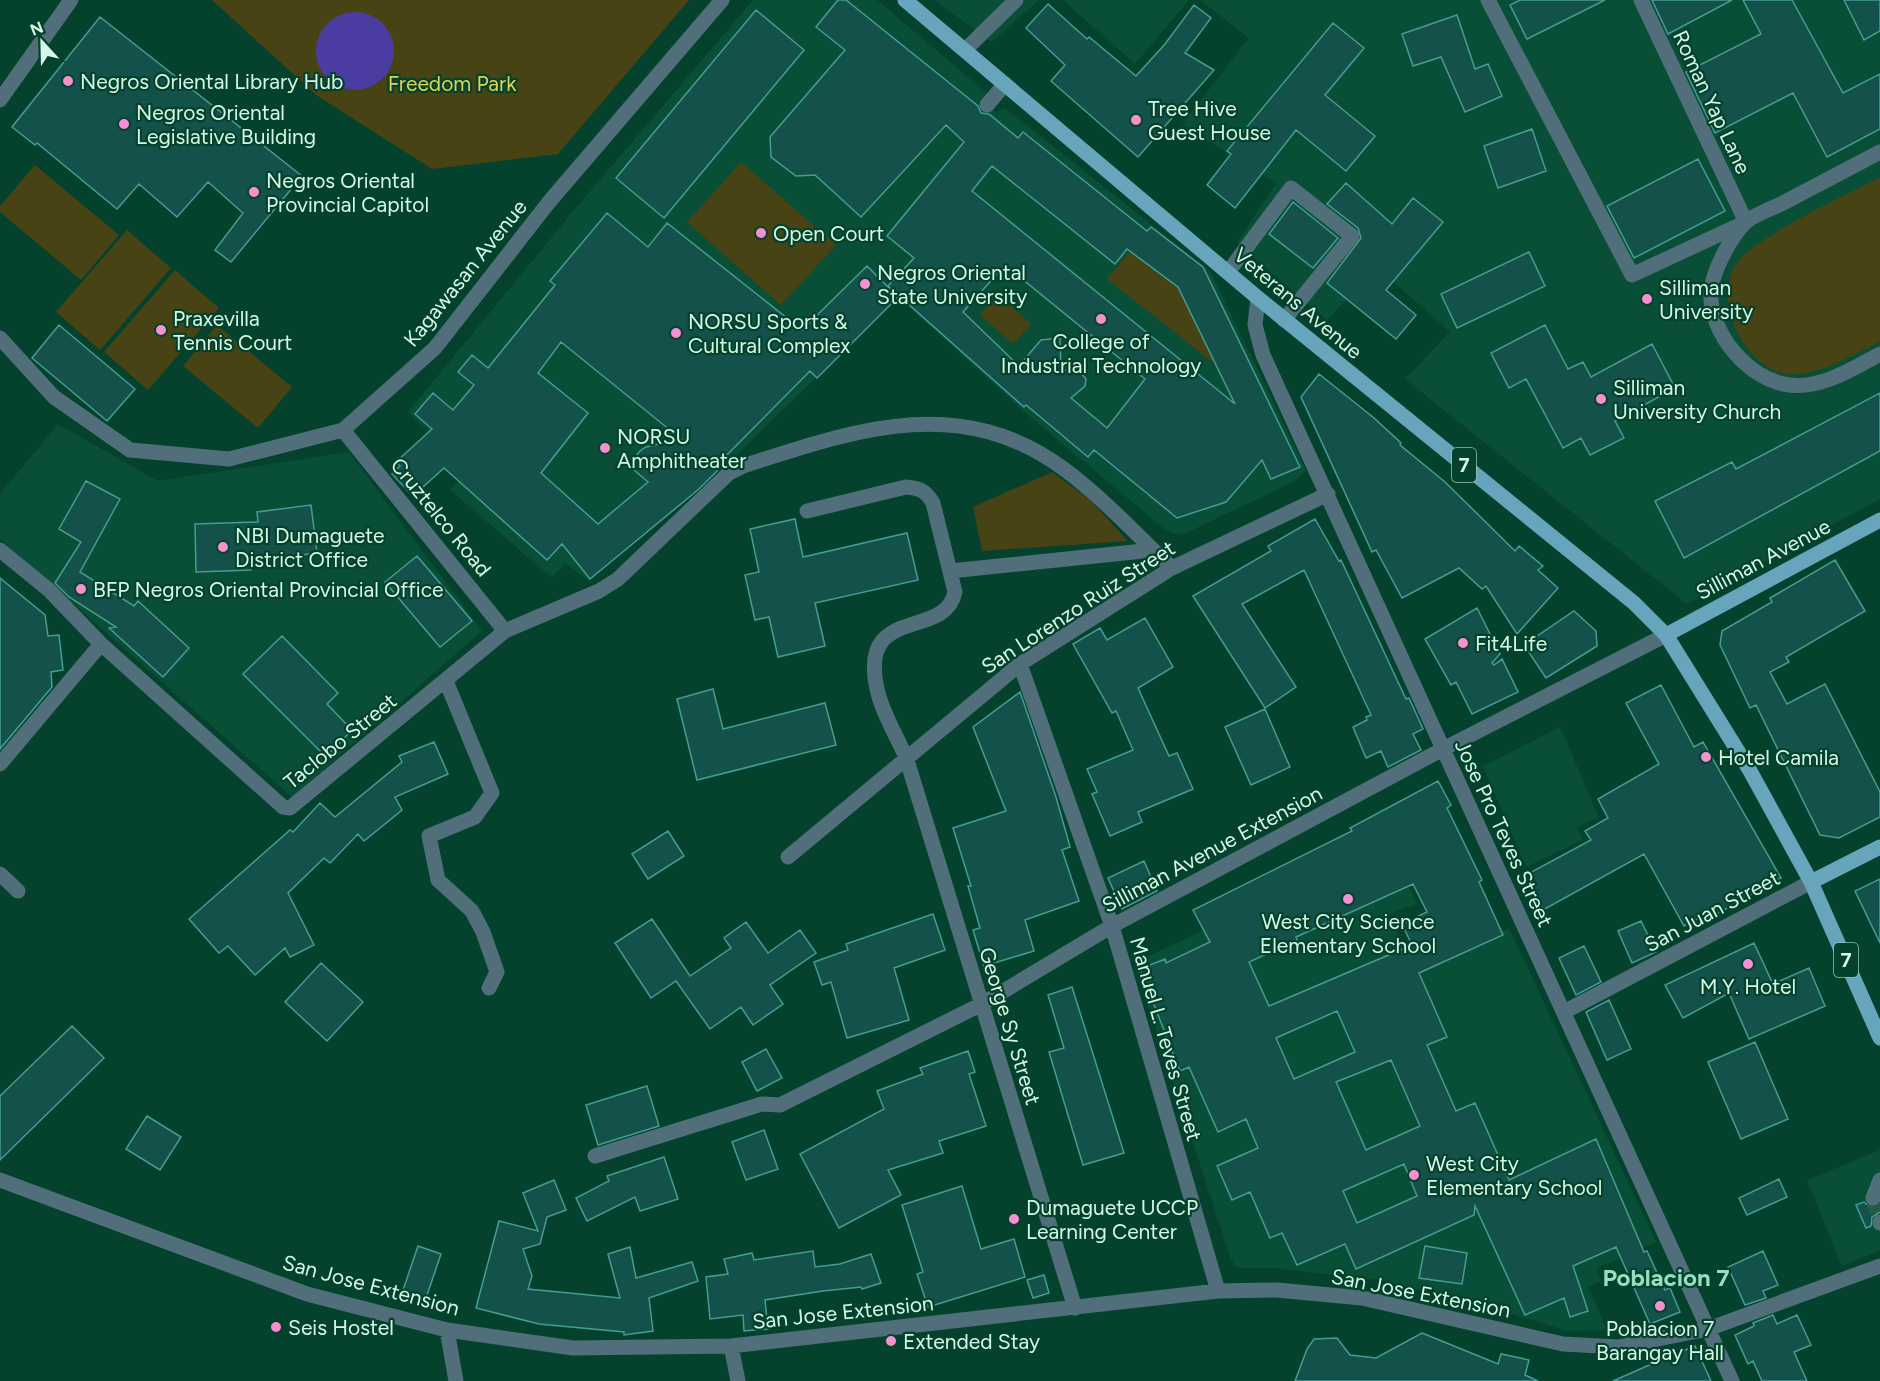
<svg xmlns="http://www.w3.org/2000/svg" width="1880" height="1381" viewBox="0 0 1880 1381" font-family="Figtree,sans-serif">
	<rect width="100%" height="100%" fill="#04422d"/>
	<!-- built -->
	<path fill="#094f38" d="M753,0H877L987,93L983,102L996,112L1005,108L1210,271L1306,470L1293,482L1186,533L1176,534L1167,531L1029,416L898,297L741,451L589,581L565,563L552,578L450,490L469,469L408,412L575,209Z
		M934,0H1039L992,42Z
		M1063,0H1189L1135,64Z
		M1200,0H1880V499L1687,604L1405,379L1450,332L1377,267L1327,320L1237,243L1276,183L1182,124L1249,38Z
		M58,424L158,481L349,452L482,631L292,797L0,539V494Z
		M1560,727L1599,817L1577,827L1583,840L1526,867L1483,766Z
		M1391,847L1417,904L1389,914L1414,972L1509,928L1656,1242L1597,1268L1601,1281L1588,1287L1607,1330L1567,1331L1481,1304L1378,1280L1276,1268H1241L1236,1267L1231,1259L1134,963L1280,894Z
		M1880,1150V1250L1842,1266L1807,1180Z"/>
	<!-- green -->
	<path fill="#474314" d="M212,0H689L558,154L432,169L316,95Z
		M741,162L836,245L781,305L687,222Z
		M35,165L119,235L81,280L0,212V206Z
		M1880,177V341C1857,354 1813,378 1786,374C1744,367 1712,300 1736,264C1754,237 1848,194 1880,177Z
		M127,230L171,268L100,350L56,312Z
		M1130,251L1178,287L1215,364L1107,279Z
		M175,270L219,308L148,390L104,352Z
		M998,294L1031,324L1013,344L980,315Z
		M217,325L292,387L258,428L183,366Z
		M1052,472L1090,500L1128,541L982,551L973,507Z"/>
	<!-- water -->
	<path fill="#4a3ca1" d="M316 51a39 39 0 1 1 78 0a39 39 0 1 1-78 0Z"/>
	<!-- building -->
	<path fill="#13514a" stroke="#459d92" stroke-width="1.5" fill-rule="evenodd" d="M838,0H846L978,106L981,113L989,114L1018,138L1023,132L1147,231L1151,227L1203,267L1300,467L1271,479L1262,460L1226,502L1177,518L1094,450L1088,457L1026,405L1024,407L888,286L914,258L887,236L964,142L946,125L861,217L815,175L796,176L771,157L770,137L845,50L816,27ZM992,166L1115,264L1127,249L1178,287L1235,404L972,191ZM1005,265L1145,379L1107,428L1071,398L1085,386L1086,379L1080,372L1061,369L1060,338L1041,340L1019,366L963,312Z
		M1520,0H1605L1527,39L1510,5Z
		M1652,0H1732L1668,34Z
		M1743,0H1792L1843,93L1880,74V129L1827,157L1793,93L1715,133L1686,72L1761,34Z
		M1844,0H1880V31L1864,40Z
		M1048,4L1087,39L1089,37L1136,76L1165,44L1194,5L1211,18L1185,53L1214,70L1138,157L1051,81L1065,65L1026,28Z
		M756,10L804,50L664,218L616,178Z
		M1457,15L1475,69L1488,64L1502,96L1465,112L1441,57L1413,66L1402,34Z
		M100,17L302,176L231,262L215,250L243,213L208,182L177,217L139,184L117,209L37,143L35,145L12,127Z
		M1333,23L1364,48L1325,95L1375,136L1346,171L1296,130L1235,208L1207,185L1231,154L1227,151Z
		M1532,129L1546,171L1498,188L1484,146Z
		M1698,159L1725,211L1634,258L1607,206Z
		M1346,183L1392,224L1413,198L1443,222L1386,290L1416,315L1396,339L1327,283L1361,238L1358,228L1327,204Z
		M1293,202L1338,238L1313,268L1269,234Z
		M607,213L648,247L667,223L802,330L867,266L898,297L817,378L810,371L717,465L720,468L699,489L590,579L562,544L547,560L444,468L413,496L392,474L400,466L396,462L432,429L415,414L433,393L453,410L474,385L458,372L472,355L488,368L555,285L550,281ZM561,342L681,439L646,447L640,451L635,457L634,470L648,482L598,524L541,473L588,413L538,373Z
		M1529,252L1545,286L1457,328L1441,294Z
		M59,325L135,389L107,421L32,358Z
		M1545,325L1568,369L1583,362L1591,377L1652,344L1675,388L1615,421L1624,438L1590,455L1581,438L1563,448L1526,379L1509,388L1491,353Z
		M1319,374L1374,418L1401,443L1400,445L1445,482L1515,551L1519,546L1543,566L1538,570L1558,588L1517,634L1486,586L1482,589L1459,568L1402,598L1376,550L1372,552L1301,397Z
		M1880,393V451L1684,558L1655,501L1732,462L1736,469Z
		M86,481L120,499L80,572L134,606L138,601L189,648L163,677L109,628L116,627L69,597L55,583L81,542L59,529Z
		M311,505L317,553L251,561V570L196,572L195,524L258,522L257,512Z
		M795,519L803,557L907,533L918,580L815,603L825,646L778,657L769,617L755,620L745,575L759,572L750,529Z
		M1315,519L1339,561L1341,560L1406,699L1409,698L1423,729L1413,734L1421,750L1388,767L1381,751L1366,758L1353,727L1367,720L1366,717L1371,715L1304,570L1242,604L1296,687L1265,708L1193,596L1271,551L1268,546Z
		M417,556L472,621L440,647L385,582Z
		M1835,560L1865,611L1786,657L1789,662L1770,672L1787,704L1825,684L1880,792V817L1839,838L1820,835L1756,705L1750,708L1720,645L1722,631L1772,602L1770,598Z
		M0,578L45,615L48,636L59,635L63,670L51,672L52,687L0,749Z
		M1477,608L1500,654L1492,663L1494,665L1502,659L1518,692L1472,714L1456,682L1451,685L1425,639Z
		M1574,611L1596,631L1597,646L1546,678L1524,645Z
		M1145,618L1173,667L1138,688L1169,756L1177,753L1193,789L1138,812L1142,822L1110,836L1092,794L1097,792L1087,769L1133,750L1116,711L1112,713L1073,644L1100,628L1107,640Z
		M282,636L338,693L327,704L352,730L326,757L243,674Z
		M1661,685L1694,747L1703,742L1781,878L1708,919L1706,914L1684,926L1644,854L1543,910L1524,876L1591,840L1585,831L1608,818L1598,799L1659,764L1626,703Z
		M713,689L723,729L825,703L836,745L697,780L677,699Z
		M1020,692L1056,797L1070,847L1062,850L1079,901L1025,920L1034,951L984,966L973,930L980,928L968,886H971L953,828L1006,811L973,727Z
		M1265,709L1290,767L1251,785L1225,727Z
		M434,742L448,774L395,797L402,810L364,841L358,834L330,863L324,858L288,893L314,945L290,957L285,948L255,975L228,946L219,953L189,919L290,830L293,832L320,803L335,817L402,762L399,756Z
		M1438,781L1451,805L1447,808L1482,880L1479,882L1503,935L1419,973L1447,1037L1427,1045L1456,1111L1475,1103L1509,1180L1596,1139L1644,1252L1647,1251L1665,1290L1670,1288L1680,1312L1650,1324L1616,1247L1573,1266L1588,1311L1570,1317L1564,1298L1525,1315L1475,1206L1474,1215L1356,1269L1345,1244L1297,1265L1282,1233L1270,1238L1250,1192L1232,1200L1217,1166L1258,1148L1246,1119L1218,1132L1189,1067L1180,1071L1140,969L1165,959L1166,963L1210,942L1193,910L1352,831L1350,828ZM1413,884L1427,912L1402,924L1412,945L1269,1006L1249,962L1297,940L1296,937ZM1337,1011L1355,1052L1294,1079L1276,1038ZM1391,1060L1420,1126L1366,1150L1336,1082ZM1404,1164L1417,1196L1357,1223L1343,1191Z
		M668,831L684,856L648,879L632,854Z
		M1144,861L1157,891L1122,909L1108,878Z
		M1880,879V943L1855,891Z
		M933,914L945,950L894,968L909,1020L847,1038L831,982L822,985L814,962L848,950L846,944Z
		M652,919L690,976L731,948L724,938L746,922L768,953L800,930L816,953L770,985L783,1004L753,1025L741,1007L710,1029L676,981L651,998L615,943Z
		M1641,921L1656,952L1632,963L1618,931Z
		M1754,943L1773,984L1809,968L1825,1006L1749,1039L1729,993L1683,1018L1665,985Z
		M1584,946L1601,982L1576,995L1559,958Z
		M321,963L363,1002L327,1041L285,1002Z
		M1072,987L1124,1153L1083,1165L1049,1052L1064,1048L1048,995Z
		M1609,1000L1631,1049L1607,1060L1586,1012Z
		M72,1026L104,1058L0,1160V1096Z
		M1755,1042L1788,1119L1741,1139L1708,1062Z
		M766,1049L782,1078L757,1091L742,1062Z
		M968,1051L975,1072L969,1074L986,1126L939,1141L943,1153L888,1170L901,1195L839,1228L800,1154L884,1109L877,1091L923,1074L920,1068Z
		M647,1086L659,1126L598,1145L586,1105Z
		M147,1116L181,1137L160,1170L126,1149Z
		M764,1130L778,1169L746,1180L732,1142Z
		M664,1157L678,1199L640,1211L635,1197L587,1221L576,1198L609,1181L607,1176Z
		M1779,1179L1787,1197L1747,1215L1739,1198Z
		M554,1180L566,1210L547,1217L540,1244L523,1249L532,1276L528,1289L620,1298L608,1254L630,1247L636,1278L692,1262L698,1281L649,1298L653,1331L624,1335V1332L539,1324L476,1308L499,1221L538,1231L523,1193Z
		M962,1186L981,1249L1014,1239L1025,1277L928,1307L917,1274L923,1272L902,1205Z
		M1864,1202L1870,1207L1880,1205V1212L1872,1217L1871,1226L1866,1228L1856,1205Z
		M418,1246L441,1254L426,1298L403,1290Z
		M1425,1246L1467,1253L1462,1284L1419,1278Z
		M813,1251L815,1267L840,1264L871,1254L881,1283L862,1289L861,1287L823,1291L765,1300L768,1329L744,1331L743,1315L710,1319L706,1277L728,1274L724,1259L752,1253L754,1260Z
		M1763,1251L1778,1285L1763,1291L1766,1298L1745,1305L1728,1267Z
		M1044,1275L1049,1293L1033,1298L1027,1280Z
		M1773,1315L1777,1324L1797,1315L1811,1345L1794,1352L1807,1381H1762L1753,1361L1748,1364L1735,1335L1754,1326L1753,1323Z
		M1422,1333L1498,1364L1501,1354L1529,1360L1525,1375L1538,1381H1295L1307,1349L1314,1339L1337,1338L1350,1355L1376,1358Z
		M1695,1346L1711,1381H1613L1663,1359Z"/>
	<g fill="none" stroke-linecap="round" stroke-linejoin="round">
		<!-- minor-tunnel -->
		<path stroke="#235d49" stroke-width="15" stroke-dasharray="15 8" stroke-linecap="butt" d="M1873,1198L1880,1222"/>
		<!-- minor -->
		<path stroke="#516f7a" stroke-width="15" d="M1488,0L1632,275L1746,222L1641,0
			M965,50L1016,0
			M0,100L71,0
			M987,105L1005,84
			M1880,152C1848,169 1815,186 1783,203C1772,209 1755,214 1746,222C1731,236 1713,270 1711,291C1708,332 1749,381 1790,385C1821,389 1854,368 1880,354
			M1228,272L1291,188L1352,236L1284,320
			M1258,298L1255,325L1263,355L1732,1381
			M0,338L54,397L130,450L229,459L343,430L435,348L549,202L722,0
			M343,430L505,631
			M807,511L906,487C920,488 926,491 933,503L955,592C945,641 858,603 877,689C882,712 896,735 906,757L1075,1308
			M0,550L49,590L101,644L283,807L290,808L505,631L599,591L618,579L729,473L743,466C855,430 959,392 1064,469C1103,498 1137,535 1172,568
			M950,571L1153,550
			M1020,664L1112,926L1218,1291
			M446,681L492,793L475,817L429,836L438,880L472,911L483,932L497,972L489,988
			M0,764L101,644
			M788,857L1020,664L1172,568L1328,494
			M0,874L18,891
			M1564,1012L1811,882
			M595,1156L762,1104L780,1105L982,1004L1112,926L1443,749L1666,635
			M0,1180L307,1294L447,1330L573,1348L731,1346L1218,1291L1277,1290L1362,1298L1563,1344L1618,1347L1708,1329L1880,1266
			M1873,1198L1880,1180
			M1880,1222V1223
			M447,1330L456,1381
			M731,1346L738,1381"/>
		<!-- major -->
		<path stroke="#66a5bc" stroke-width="15" d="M905,0L1258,298L1634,603L1666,635L1749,769L1811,882L1880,1038
			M1666,635L1880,520
			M1811,882L1880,847"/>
	</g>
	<!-- markers -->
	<g fill="#f790ce" stroke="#04422d" stroke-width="2">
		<circle cx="68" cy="81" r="6"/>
		<circle cx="1136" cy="120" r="6"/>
		<circle cx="124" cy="124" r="6"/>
		<circle cx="254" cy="192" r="6"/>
		<circle cx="761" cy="233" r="6"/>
		<circle cx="865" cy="284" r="6"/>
		<circle cx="1647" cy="299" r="6"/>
		<circle cx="1101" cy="319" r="6"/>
		<circle cx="161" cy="330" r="6"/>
		<circle cx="676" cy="333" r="6"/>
		<circle cx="1601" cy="399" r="6"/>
		<circle cx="605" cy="448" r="6"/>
		<circle cx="223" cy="547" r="6"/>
		<circle cx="81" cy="589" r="6"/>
		<circle cx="1463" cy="643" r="6"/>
		<circle cx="1706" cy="757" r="6"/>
		<circle cx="1348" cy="899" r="6"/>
		<circle cx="1748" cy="964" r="6"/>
		<circle cx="1414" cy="1175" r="6"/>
		<circle cx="1014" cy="1219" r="6"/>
		<circle cx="1660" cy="1306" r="6"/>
		<circle cx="276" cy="1327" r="6"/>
		<circle cx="891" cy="1341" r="6"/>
	</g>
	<g text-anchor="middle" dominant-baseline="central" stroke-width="4.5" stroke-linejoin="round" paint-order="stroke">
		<!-- shield labels -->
		<g fill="#04422d" stroke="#96c1ae" stroke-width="1.5">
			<rect x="1452" y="448" width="24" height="34" rx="4.5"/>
			<rect x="1834" y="943" width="24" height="34" rx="4.5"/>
		</g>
		<g font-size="20" font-weight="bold" fill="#d5f8e6">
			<text x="1464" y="465">7</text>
			<text x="1846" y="960">7</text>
		</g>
		<!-- poi labels -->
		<g font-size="21" fill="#d5f8e6" stroke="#04422d" text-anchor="start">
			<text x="80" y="81">Negros Oriental Library Hub</text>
			<text x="1148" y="108">Tree Hive<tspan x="1148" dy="24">Guest House</tspan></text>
			<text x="136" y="112">Negros Oriental<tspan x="136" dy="24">Legislative Building</tspan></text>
			<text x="266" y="180">Negros Oriental<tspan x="266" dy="24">Provincial Capitol</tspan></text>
			<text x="773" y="233">Open Court</text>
			<text x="877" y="272">Negros Oriental<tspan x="877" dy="24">State University</tspan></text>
			<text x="1659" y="287">Silliman<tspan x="1659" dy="24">University</tspan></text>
			<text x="173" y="318">Praxevilla<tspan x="173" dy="24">Tennis Court</tspan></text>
			<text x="688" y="321">NORSU Sports &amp;<tspan x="688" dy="24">Cultural Complex</tspan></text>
			<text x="1101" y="341" text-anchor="middle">College of<tspan x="1101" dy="24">Industrial Technology</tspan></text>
			<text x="1613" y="387">Silliman<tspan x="1613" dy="24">University Church</tspan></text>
			<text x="617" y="436">NORSU<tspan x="617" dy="24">Amphitheater</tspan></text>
			<text x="235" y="535">NBI Dumaguete<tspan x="235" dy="24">District Office</tspan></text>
			<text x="93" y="589">BFP Negros Oriental Provincial Office</text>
			<text x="1475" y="643">Fit4Life</text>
			<text x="1718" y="757">Hotel Camila</text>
			<text x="1348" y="921" text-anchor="middle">West City Science<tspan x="1348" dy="24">Elementary School</tspan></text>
			<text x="1748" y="986" text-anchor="middle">M.Y. Hotel</text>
			<text x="1426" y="1163">West City<tspan x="1426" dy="24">Elementary School</tspan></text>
			<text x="1026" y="1207">Dumaguete UCCP<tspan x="1026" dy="24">Learning Center</tspan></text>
			<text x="288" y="1327">Seis Hostel</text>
			<text x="1660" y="1328" text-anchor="middle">Poblacion 7<tspan x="1660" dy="24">Barangay Hall</tspan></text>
			<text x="903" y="1341">Extended Stay</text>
		</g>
		<!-- park labels -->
		<g font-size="21" fill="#dfd351" stroke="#04422d">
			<text x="452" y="83">Freedom Park</text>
		</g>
		<!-- street labels -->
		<g font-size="21" fill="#d5f8e6" stroke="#04422d">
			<text transform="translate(1712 102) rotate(65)">Roman Yap Lane</text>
			<text transform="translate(465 273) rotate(-51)">Kagawasan Avenue</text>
			<text transform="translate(1298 303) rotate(40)">Veterans Avenue</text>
			<text transform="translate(441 517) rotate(51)">Cruztelco Road</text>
			<text transform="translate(1763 559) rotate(-28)">Silliman Avenue</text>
			<text transform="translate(1078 607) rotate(-33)">San Lorenzo Ruiz Street</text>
			<text transform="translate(340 741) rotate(-39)">Taclobo Street</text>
			<text transform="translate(1504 833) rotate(65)">Jose Pro Teves Street</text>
			<text transform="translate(1212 849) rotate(-28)">Silliman Avenue Extension</text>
			<text transform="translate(1712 911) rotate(-28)">San Juan Street</text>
			<text transform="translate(1010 1026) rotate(73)">George Sy Street</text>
			<text transform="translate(1166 1039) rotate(74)">Manuel L. Teves Street</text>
			<text transform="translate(371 1285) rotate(15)">San Jose Extension</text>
			<text transform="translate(1421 1293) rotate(11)">San Jose Extension</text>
			<text transform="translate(843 1312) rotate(-6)">San Jose Extension</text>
		</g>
		<!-- quarter labels -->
		<g font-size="24" font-weight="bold" fill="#97dfbe" stroke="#04422d">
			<text x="1666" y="1277">Poblacion 7</text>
		</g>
	</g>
	<!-- north arrow -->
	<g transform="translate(42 42) rotate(338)" stroke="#04422d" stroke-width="4.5" paint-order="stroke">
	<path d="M0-4.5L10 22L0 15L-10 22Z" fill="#d5f8e6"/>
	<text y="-9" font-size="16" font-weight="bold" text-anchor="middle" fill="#d5f8e6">N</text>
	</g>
</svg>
